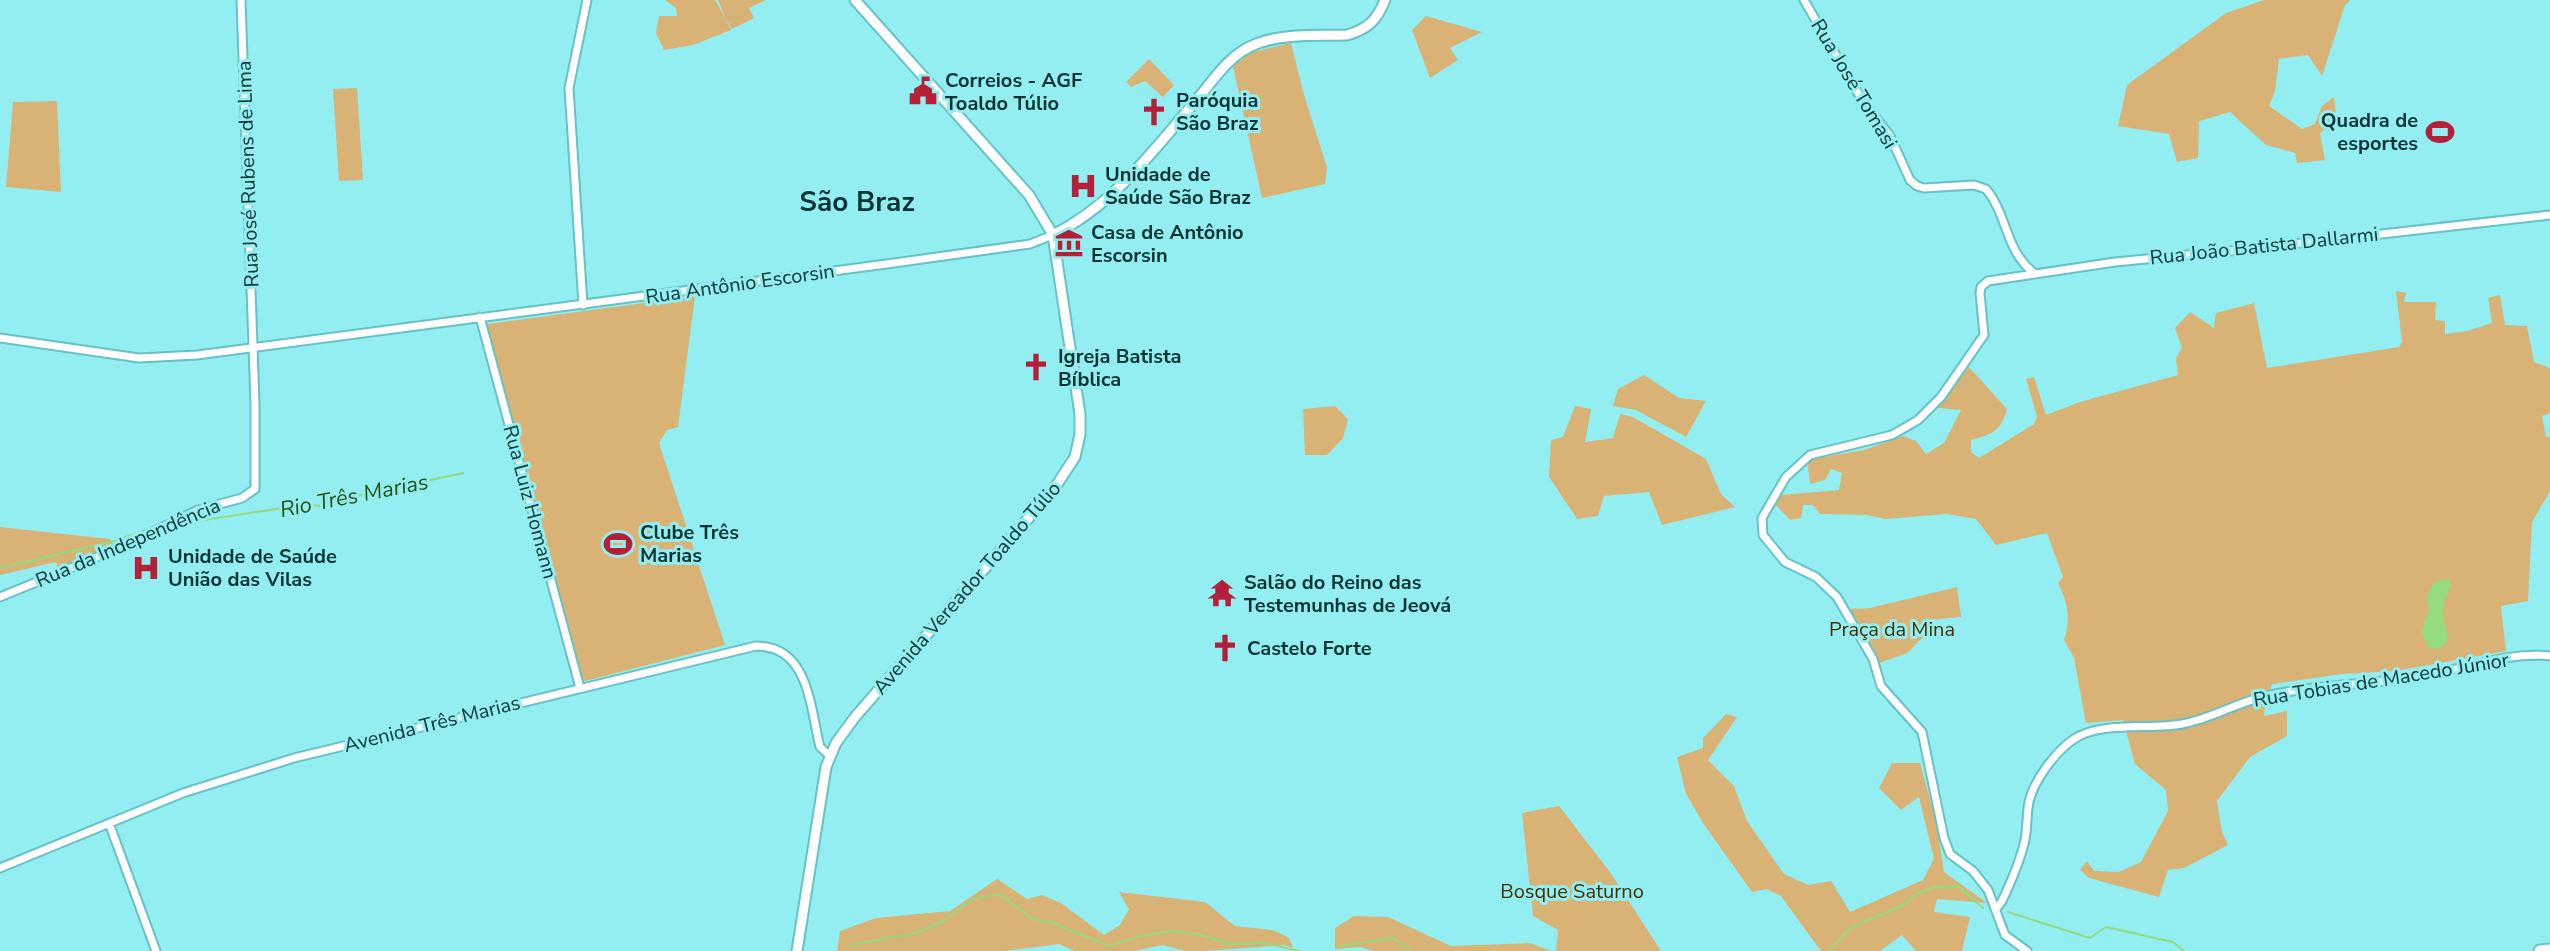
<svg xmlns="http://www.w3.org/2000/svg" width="2550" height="951" viewBox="0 0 2550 951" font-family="'Nunito Sans',sans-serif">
	<rect width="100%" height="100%" fill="#93eef2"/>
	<!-- green -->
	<path fill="#d9b375" d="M665,0H715L725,17L718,0H766L749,8L754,18L732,29L726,19L731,30L693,45L664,50L656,33L659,16H677L676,8Z
		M2264,0H2350L2345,5L2322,76L2308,55L2279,59L2275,91L2269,106L2302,129L2315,124L2322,106L2334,97L2337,121L2320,133L2325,160L2297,163L2295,153L2266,145L2230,112L2199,121L2198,158L2177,162L2169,134L2118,126L2127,85L2226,13Z
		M1426,16L1482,32L1450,48L1458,60L1430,78L1412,30Z
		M1291,43L1304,95L1327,167L1325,184L1262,198L1233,67L1249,53Z
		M1149,59L1174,85L1163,97L1145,81L1131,87L1126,82Z
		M357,88L363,180L339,181L333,89Z
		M57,101L61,192L6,187L13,102Z
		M2396,291L2406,293L2404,302H2436L2435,320L2445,321V334L2467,331L2492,323L2488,298L2500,295L2505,325L2527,326L2534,362L2550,368V413L2542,416L2546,437H2550V491L2532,522L2528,601L2501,606L2506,651L2396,671L2342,674L2272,684L2265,705L2264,716L2287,711V736L2250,757L2217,801L2222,832L2228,845L2184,868L2168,870L2159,897L2089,878L2080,870L2087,861L2094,871L2119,872L2141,862L2168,811L2166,790L2135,764L2123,720L2086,723L2074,658L2064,640C2071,619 2068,603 2058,583L2063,577L2047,533L1996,545L1976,519L1947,514L1885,519L1866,515L1820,514L1813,505H1803L1801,518L1790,520L1776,505L1780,495L1839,490L1842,473L1831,469L1825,480L1810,484L1807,460L1864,450L1903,436L1916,441L1926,454L1944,443L1961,410L1938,408L1969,367L2007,409C2001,431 1993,434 1971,440V452L1979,458L2034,424L2037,417L2026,379L2034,377L2046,415L2080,402L2178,375L2176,358L2182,348L2175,328L2190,312L2214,328L2216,313L2254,303L2267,368L2399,347L2402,342Z
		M695,296L678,427L667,430L659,443L725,645L581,682L487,324Z
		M1644,375L1679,398L1706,401L1686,437L1636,410L1613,406L1618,389Z
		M1335,406L1348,419L1343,438L1327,455H1305L1303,409Z
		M1575,406L1591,409L1585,442L1613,438L1620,414L1633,417L1706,459L1721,494L1735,507L1662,525L1649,492L1604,496L1598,516L1577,519L1549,477L1551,440L1563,437Z
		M0,527L110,539L116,548L59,571L56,562L0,575Z
		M1957,587L1961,617L1930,620L1933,636L1921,639L1907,653L1879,663L1861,626L1849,609L1870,608Z
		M1726,714L1737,717L1708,760L1734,786L1747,821L1784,874L1808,885L1831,881L1850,912L1923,880L1934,859L1919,797L1901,810L1879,788L1892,763H1920L1936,821L1944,872L1987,903L1937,899L1934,912L1970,917L1962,951H1916L1902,935L1880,951H1821L1781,896L1766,889L1752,892L1705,826L1686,794L1677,757L1703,748V738Z
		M1559,806L1610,872L1661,951H1556L1558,930L1533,916L1522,813Z
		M997,879L1027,899L1042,895L1061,903L1104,935L1120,925L1129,909L1119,892L1205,902L1235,926L1272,930L1282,934L1289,938L1293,948L1285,945L1207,951H1185L1162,945L1135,951H1074L1059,944L1005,951H837L840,931L876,918L950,911Z
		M1354,916L1388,917L1451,946L1530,943L1551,951H1373L1360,947L1335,949V928Z"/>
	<!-- water -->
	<path fill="#93db7d" d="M2449,579L2451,587C2439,604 2443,622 2449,640L2439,649L2429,648L2421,632L2429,610L2426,597L2435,581Z"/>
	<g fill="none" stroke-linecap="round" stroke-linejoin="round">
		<!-- stream -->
		<path stroke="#93db7d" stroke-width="2" d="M198,521L302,505L327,506L356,496L463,473
			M0,568L114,541L149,529
			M2008,912L2090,938L2106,927L2173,942L2184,951
			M851,945L916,933L943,921L973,899L999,894L1033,919L1053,923L1109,946L1141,936L1173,931L1201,935L1231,944L1265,943L1299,951
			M1340,946L1393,938L1411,951
			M1829,951L1850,928L1905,904L1916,894L1935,887L1958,886L1983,908"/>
		<defs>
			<path id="minor" d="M1804,0L1862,100L1890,136L1910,180L1917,186L1924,188L1974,185L1986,189C2008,215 2005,251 2034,273
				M583,305L569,88L587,0
				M480,317L580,688
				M0,338L139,358L197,355L894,263L1030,244L1053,235
				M0,597L117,549L198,510L242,498L255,489V404L241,0
				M109,823L156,951
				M0,868L183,793L294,758L756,646C809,646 810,707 820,747L830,756
				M1996,909L2002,901C2011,882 2019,864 2024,844C2028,830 2026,816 2029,802C2034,780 2056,751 2074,739C2100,721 2151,730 2182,724C2210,719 2234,704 2262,697C2315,684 2371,685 2424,676C2465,669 2509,651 2550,656
				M2027,951L2005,935L1988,890L1973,871L1950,854L1944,838L1922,732L1881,686L1873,659L1837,597L1816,577L1785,562L1763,535L1762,518L1786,477L1810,455L1892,435L1918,420L1941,397L1984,335L1980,293L1981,287L1988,281L2115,262L2240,250L2550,215"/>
			<path id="major" d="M1053,235C1113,205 1152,152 1195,102C1213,81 1229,54 1256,44C1284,33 1317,36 1347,35C1368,29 1377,20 1385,0
				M797,951L826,767L836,743L855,717L1054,489L1075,457L1080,434V414L1053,235L1029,195L855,0"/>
			<path id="highway" d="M2540,951L2550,950"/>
		</defs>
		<!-- minor casing -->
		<use href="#minor" stroke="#66c2c5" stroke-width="11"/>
		<!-- major casing -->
		<use href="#major" stroke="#66c2c5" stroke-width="13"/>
		<!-- highway casing -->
		<use href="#highway" stroke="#66c2c5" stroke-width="15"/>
		<!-- minor -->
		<use href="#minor" stroke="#fff" stroke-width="7"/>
		<!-- major -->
		<use href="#major" stroke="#fff" stroke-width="9"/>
		<!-- highway -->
		<use href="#highway" stroke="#fff" stroke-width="11"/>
	</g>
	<!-- icons -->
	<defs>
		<symbol id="civic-bare" viewBox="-9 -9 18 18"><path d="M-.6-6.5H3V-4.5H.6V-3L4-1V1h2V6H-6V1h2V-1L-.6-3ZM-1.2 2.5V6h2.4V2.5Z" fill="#b32038" stroke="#93eef2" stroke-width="2.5" paint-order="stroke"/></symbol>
		<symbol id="church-bare" viewBox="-9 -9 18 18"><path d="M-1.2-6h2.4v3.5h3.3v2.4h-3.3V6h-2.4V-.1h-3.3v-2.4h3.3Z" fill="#b32038" stroke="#93eef2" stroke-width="2.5" paint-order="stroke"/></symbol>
		<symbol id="stadium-bare" viewBox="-9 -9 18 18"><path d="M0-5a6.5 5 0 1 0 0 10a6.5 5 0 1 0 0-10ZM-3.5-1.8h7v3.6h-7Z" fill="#b32038" stroke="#93eef2" stroke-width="2.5" paint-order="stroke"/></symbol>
		<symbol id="hospital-bare" viewBox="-9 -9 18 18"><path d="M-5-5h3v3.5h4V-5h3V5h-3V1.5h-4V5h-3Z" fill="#b32038" stroke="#93eef2" stroke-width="2.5" paint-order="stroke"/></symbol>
		<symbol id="museum-bare" viewBox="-9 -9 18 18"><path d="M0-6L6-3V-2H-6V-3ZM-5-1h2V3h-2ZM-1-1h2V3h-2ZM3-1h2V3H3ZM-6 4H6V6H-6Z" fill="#b32038" stroke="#93eef2" stroke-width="2.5" paint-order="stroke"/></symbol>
		<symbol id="temple-bare" viewBox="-9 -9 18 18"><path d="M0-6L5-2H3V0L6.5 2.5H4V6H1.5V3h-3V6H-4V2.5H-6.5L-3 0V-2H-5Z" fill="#b32038" stroke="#93eef2" stroke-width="2.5" paint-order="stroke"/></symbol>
	</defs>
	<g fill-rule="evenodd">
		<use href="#civic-bare" x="903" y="71" width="40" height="40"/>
		<use href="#church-bare" x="1134" y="92" width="40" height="40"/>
		<use href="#stadium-bare" x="2420" y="112" width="40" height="40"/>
		<use href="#hospital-bare" x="1063" y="166" width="40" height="40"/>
		<use href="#museum-bare" x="1049" y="223" width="40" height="40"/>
		<use href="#church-bare" x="1016" y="347" width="40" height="40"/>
		<use href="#stadium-bare" x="598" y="524" width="40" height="40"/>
		<use href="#hospital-bare" x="126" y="548" width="40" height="40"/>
		<use href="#temple-bare" x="1202" y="573" width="40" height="40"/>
		<use href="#church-bare" x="1205" y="628" width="40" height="40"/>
	</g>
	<g text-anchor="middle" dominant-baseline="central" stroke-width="6" stroke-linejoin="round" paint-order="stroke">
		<!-- poi labels -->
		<g font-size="20" font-weight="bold" fill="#093334" stroke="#93eef2" text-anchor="start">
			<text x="945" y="80">Correios - AGF<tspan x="945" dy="23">Toaldo Túlio</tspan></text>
			<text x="1176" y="100">Paróquia<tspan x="1176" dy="23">São Braz</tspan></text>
			<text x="2418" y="120" text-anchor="end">Quadra de<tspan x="2418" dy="23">esportes</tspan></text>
			<text x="1105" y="174">Unidade de<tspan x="1105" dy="23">Saúde São Braz</tspan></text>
			<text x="1091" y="232">Casa de Antônio<tspan x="1091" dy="23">Escorsin</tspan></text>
			<text x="1058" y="356">Igreja Batista<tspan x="1058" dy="23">Bíblica</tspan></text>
			<text x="640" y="532">Clube Três<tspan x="640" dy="23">Marias</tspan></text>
			<text x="168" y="556">Unidade de Saúde<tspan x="168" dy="23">União das Vilas</tspan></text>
			<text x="1244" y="582">Salão do Reino das<tspan x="1244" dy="23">Testemunhas de Jeová</tspan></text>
			<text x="1247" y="648">Castelo Forte</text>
		</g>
		<!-- street labels -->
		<g font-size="20" fill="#093334" stroke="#93eef2">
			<text transform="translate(1854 84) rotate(59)">Rua José Tomasi</text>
			<text transform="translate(248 174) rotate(-92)">Rua José Rubens de Lima</text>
			<text transform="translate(2264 246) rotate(-6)">Rua João Batista Dallarmi</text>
			<text transform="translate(740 284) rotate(-8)">Rua Antônio Escorsin</text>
			<text transform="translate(530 502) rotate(75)">Rua Luiz Homann</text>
			<text transform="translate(128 543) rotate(-23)">Rua da Independência</text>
			<text transform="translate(967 588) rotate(-49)">Avenida Vereador Toaldo Túlio</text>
			<text transform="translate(2381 680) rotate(-9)">Rua Tobias de Macedo Júnior</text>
			<text transform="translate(432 724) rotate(-14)">Avenida Três Marias</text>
		</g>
		<!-- park labels -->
		<g font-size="20" fill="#472f00" stroke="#93eef2">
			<text x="1892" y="629">Praça da Mina</text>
			<text x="1572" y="891">Bosque Saturno</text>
		</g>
		<!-- water labels -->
		<g font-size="22" font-style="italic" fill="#245213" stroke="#93eef2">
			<text transform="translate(354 496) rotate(-11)">Rio Três Marias</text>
		</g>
		<!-- district labels -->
		<g font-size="28" font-weight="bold" fill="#093334" stroke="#93eef2">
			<text x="857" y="202">São Braz</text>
		</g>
	</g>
</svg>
